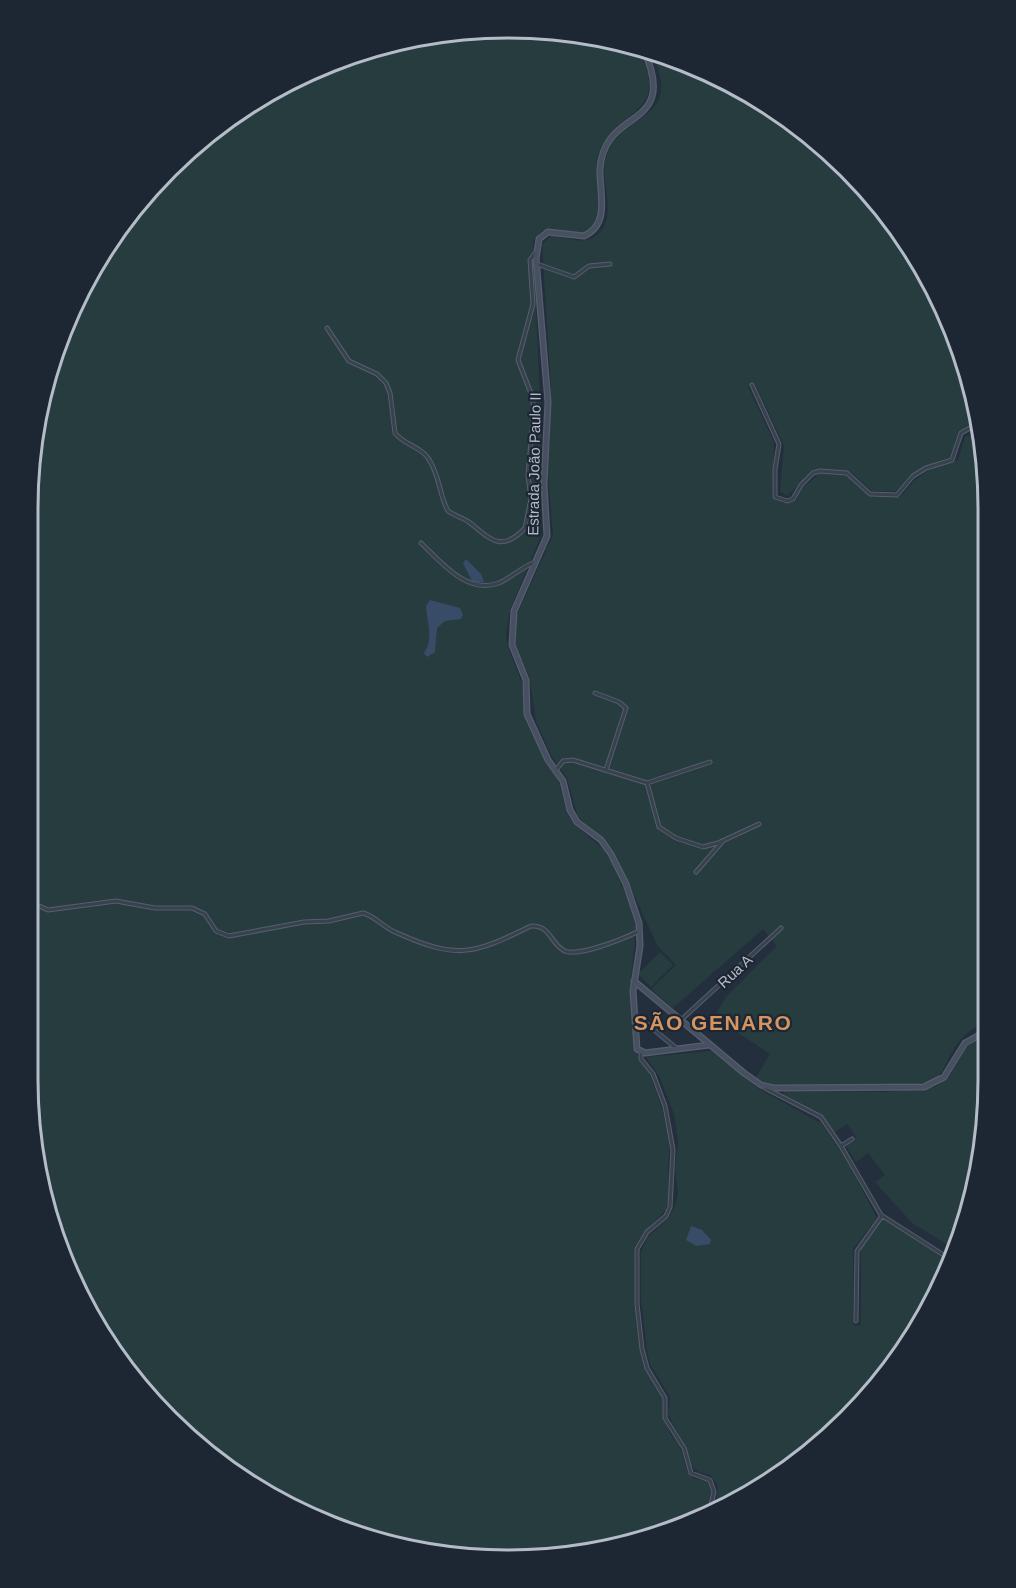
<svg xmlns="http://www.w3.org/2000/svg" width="1016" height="1588" viewBox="0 0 1016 1588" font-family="Helvetica,sans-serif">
	<rect width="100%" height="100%" fill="#242f3e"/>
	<!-- green -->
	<path fill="#263c3f" d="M476,28L570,31L636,46C643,60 651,74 649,90C647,111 611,124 600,150C590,175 609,205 592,228C578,239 558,228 542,231L533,241L541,420V536L510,610L506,634L508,648L522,683L526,718L537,739L545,763L557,777L569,817L576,826L602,848L612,863L629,902L636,925L631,979L633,1048L649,1072L663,1111L670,1143L668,1171L671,1190L666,1210L644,1232L634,1249L640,1344L644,1366L663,1398V1418L670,1433L680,1447L688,1473L694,1479L707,1481L711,1492L707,1511L633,1545L508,1561L353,1535L215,1461L108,1348L52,1234L27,1080L31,445L64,324L146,191L215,127L295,77L383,43Z
		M649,49L662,52C691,65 723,76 749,92C869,166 957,286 980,425L969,426L959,431L951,457C926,467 915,467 899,491H872L851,472L819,469L812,472L787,496L780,492L784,446L755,384L748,386L774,442L772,497L783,503L796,501L800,490L820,473L846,475L870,496L900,497L914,481L927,471L958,460L965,437L981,432L988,477L985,1021C978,1026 968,1031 962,1038C938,1065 953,1080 908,1086L776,1087L755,1079L770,1054L714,1017L726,997L777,946L763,929L673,1008L651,989L676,965L657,945L613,849L578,817L567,778L551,755L536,721L529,675L516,651L515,619L553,535L548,476L551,388L542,244L551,236C568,236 583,248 599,233C617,216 601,184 605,162C616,108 690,126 649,49Z
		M660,952L673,965L651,987L638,974Z
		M985,1036V1142L956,1250L912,1223L875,1182L885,1175L868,1153L856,1162L845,1145L856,1137L847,1124L835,1132L820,1114L783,1096L784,1091L887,1092L934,1087L948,1078L967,1046Z
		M712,1051L759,1089L821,1123L845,1157L877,1218L853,1249L854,1326L861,1325V1252L863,1243L883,1219L953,1263L870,1397L775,1480L716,1507L718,1485L710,1475L699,1472L691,1465L686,1449L668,1414L670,1397L650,1364L647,1352L641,1298V1252L647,1238L670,1216L675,1205L678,1193L675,1170L678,1142L674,1114L659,1076L646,1057Z"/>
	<!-- water -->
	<path fill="#394c67" d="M466,559L481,574L484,582L473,583L463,563Z
		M430,600L460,608L463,615L461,619L445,621L437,628L435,652L427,657L424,653C434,639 427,622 426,606Z
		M691,1226L702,1230L711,1240L710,1244L696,1246L686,1240Z"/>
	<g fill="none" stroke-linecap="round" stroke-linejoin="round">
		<defs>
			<path id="street" d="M537,264L574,277L589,266L610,264
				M327,328L349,361L377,374L386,383L390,393L395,433C404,445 420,446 428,458C440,475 439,495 448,511C455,516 463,518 469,522C489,538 501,554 525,528L531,499L528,475L534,409L532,396L518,360L533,304L530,260L536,252
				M752,385L779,444L775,469V497L787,501L793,499L801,485L813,473L820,471L847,473L870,494L897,495L913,476L926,468L952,460L961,433L970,428H980
				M421,543C441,562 467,595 499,583C512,577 522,567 535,562
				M595,693L619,702L626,708L606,770
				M556,770L563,761L573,760L647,783L710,762
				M647,783L659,827L676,838L703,847L718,843L759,824
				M696,872L722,842
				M28,901L48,910L116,901L155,908H192L205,914L216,931L229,936L304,922L329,921L363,913C375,916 383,927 395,932C457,960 472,955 531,926C550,925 550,942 563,950C575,959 625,938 639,931
				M635,1014L676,1048
				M681,1020L781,928
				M641,1053V1059L653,1074L665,1106L673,1150L670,1207L666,1216L647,1232L637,1249V1304L642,1349L647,1368L665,1398V1418L684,1448L691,1473L710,1480L714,1492L710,1509
				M765,1088L821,1117L841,1146L881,1215L953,1261
				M841,1146L852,1139
				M856,1321L857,1251L882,1216"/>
			<path id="secondary" d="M643,48C681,132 604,105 600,169C599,192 611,224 584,236L548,232L539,239L536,259L548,402L544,484L547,536L514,611L512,645L526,680L527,714L548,760L563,781L570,810L577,822L601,840L611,854L626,884L639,923L640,946L633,991L637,1049L645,1053L709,1045
				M634,981L744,1073L761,1085L774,1088L924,1087L944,1077L965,1043L985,1032"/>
		</defs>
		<!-- street casing -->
		<use href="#street" stroke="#565f6c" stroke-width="5"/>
		<!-- secondary casing -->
		<use href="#secondary" stroke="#565f6c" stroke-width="7"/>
		<!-- street -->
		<use href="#street" stroke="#38414e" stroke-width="3"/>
		<!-- secondary -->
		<use href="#secondary" stroke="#465061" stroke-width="4.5"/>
	</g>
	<g text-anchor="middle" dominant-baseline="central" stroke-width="4.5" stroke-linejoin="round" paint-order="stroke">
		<!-- street labels -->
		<g font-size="15" fill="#b4bcc9" stroke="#1d2633">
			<text transform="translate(534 464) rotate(-89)">Estrada João Paulo II</text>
			<text transform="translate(735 971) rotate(-43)">Rua A</text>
		</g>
		<!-- district labels -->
		<g font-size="21" font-weight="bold" letter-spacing="1.5" fill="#d59563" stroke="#1d2633">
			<text x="713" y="1022">SÃO GENARO</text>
		</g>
	</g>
	<!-- crop -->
	<path d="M0 0H1016V1588H0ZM508 38H508A470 470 0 0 1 978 508V1080A470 470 0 0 1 508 1550H508A470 470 0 0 1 38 1080V508A470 470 0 0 1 508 38Z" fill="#1d2633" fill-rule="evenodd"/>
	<path fill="none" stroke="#b4bcc9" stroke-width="3" d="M508 38H508A470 470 0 0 1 978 508V1080A470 470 0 0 1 508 1550H508A470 470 0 0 1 38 1080V508A470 470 0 0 1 508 38Z"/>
</svg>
